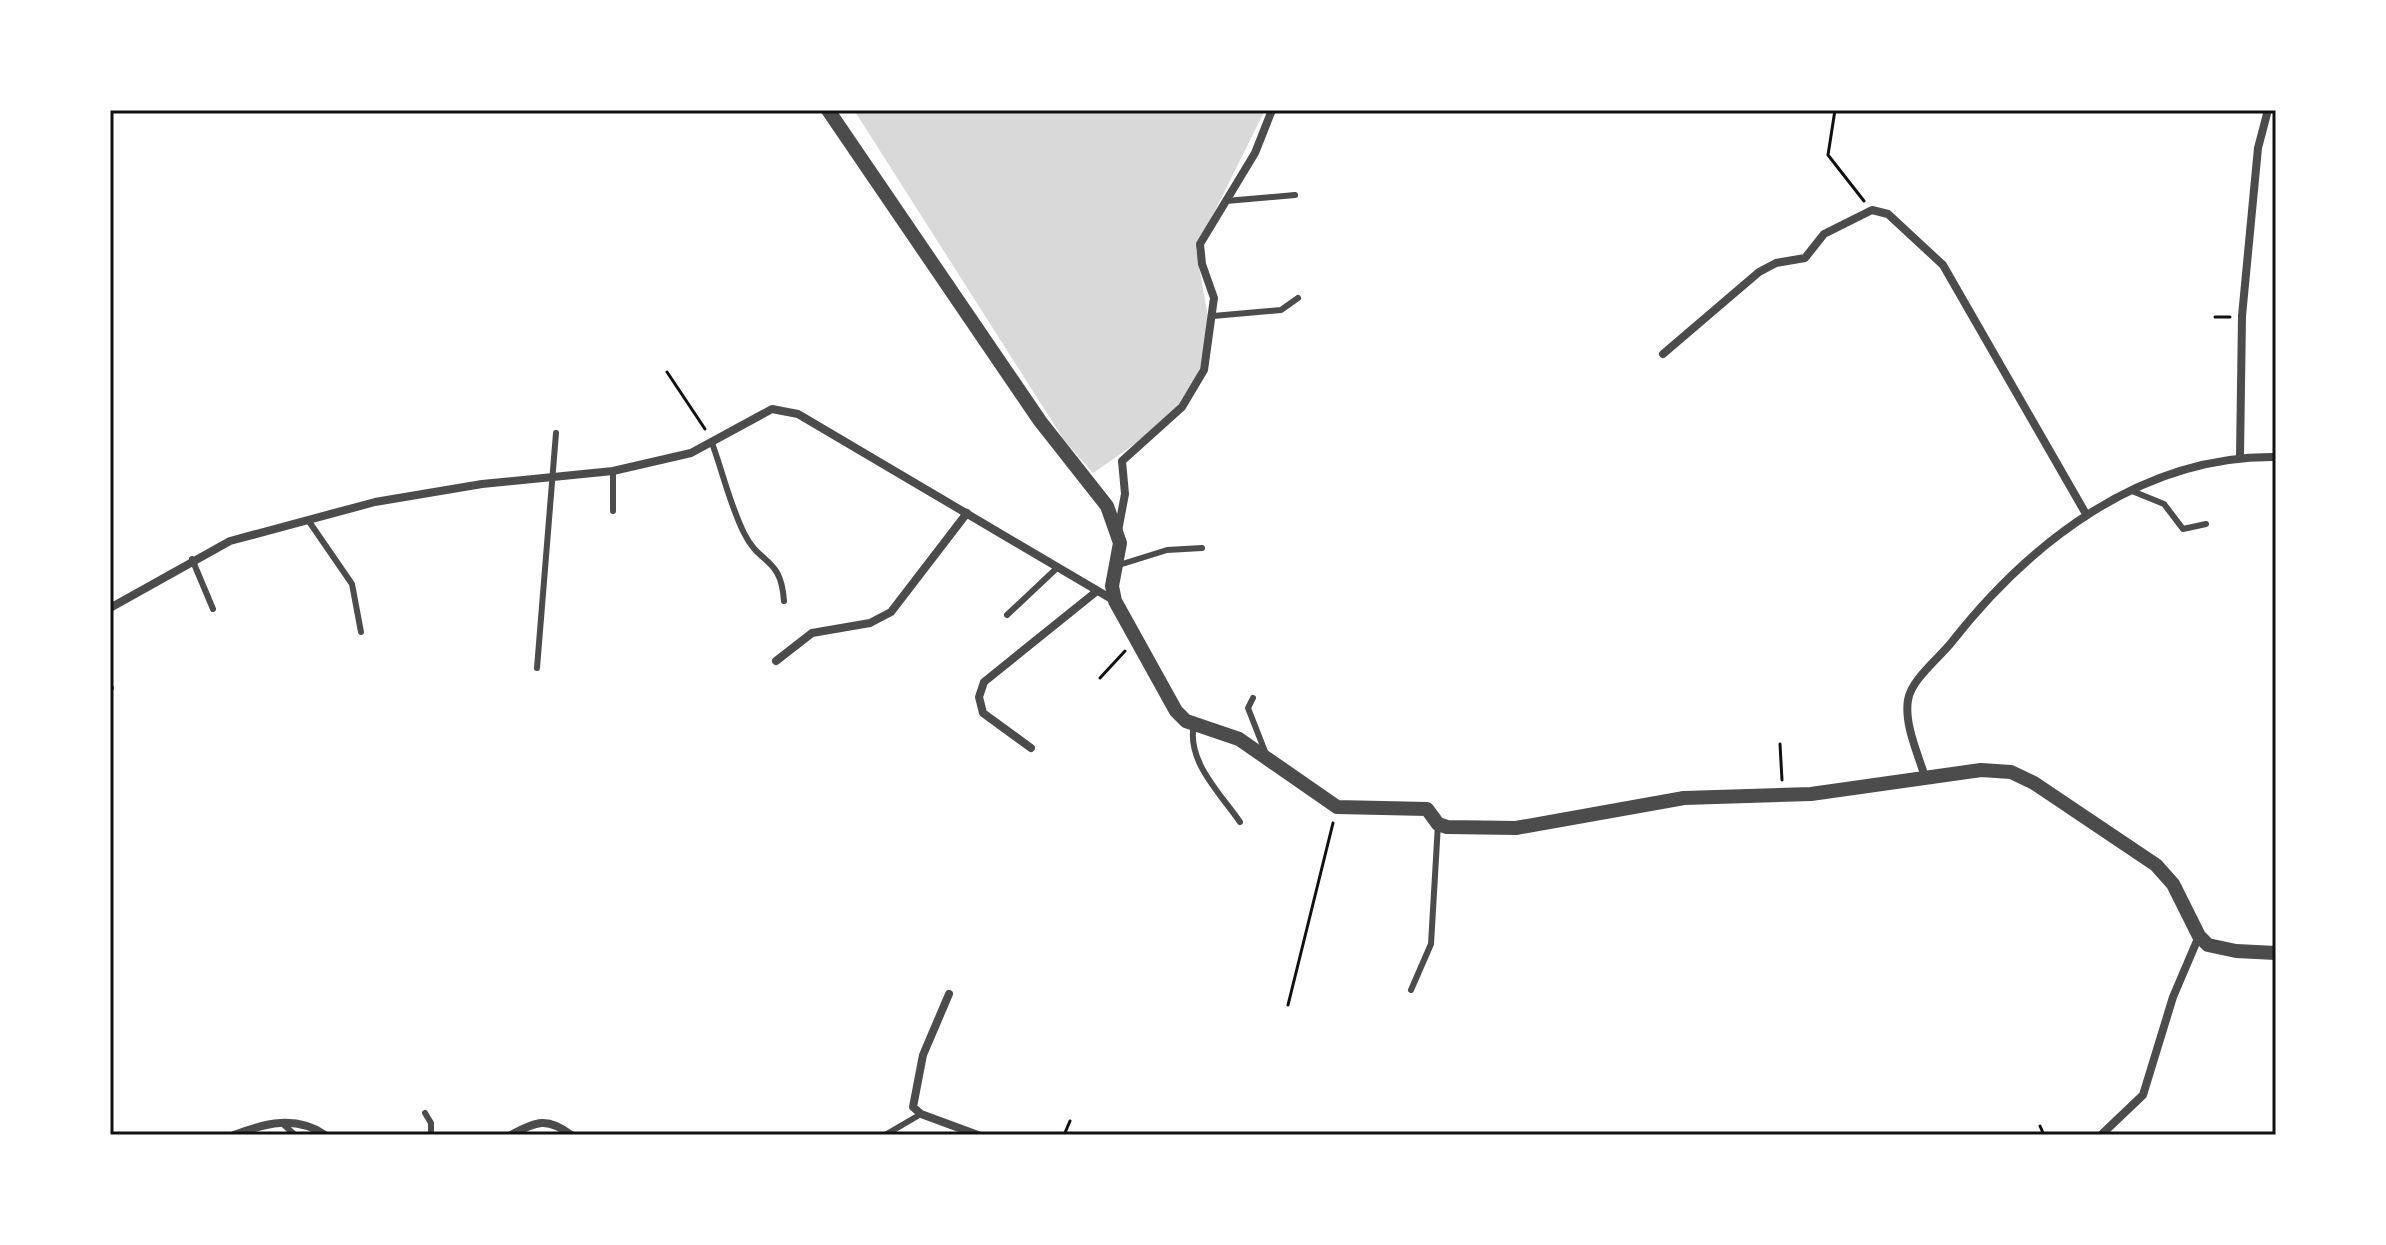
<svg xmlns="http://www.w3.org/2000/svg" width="2386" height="1245" viewBox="0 0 2386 1245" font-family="'Fira Sans Condensed',sans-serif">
	<rect width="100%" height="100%" fill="#fff"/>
	<!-- water -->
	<path fill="#d9d9d9" d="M854,110H1265L1196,249L1208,317L1207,351L1190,392L1158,428L1093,473L1064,440Z"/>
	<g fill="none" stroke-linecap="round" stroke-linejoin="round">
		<!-- path -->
		<path stroke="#111" stroke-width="3" d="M1835,110L1828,155L1864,201
			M2215,317H2230
			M667,372L705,429
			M1100,678L1125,651
			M1780,744L1782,780
			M1288,1005L1333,823
			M2040,1126L2044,1135
			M1064,1135L1070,1121"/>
		<!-- service -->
		<path stroke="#4c4c4c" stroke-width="6" d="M1226,201L1295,195
			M1213,316L1281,310L1298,298
			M712,443C723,473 730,505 744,533C760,566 781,556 784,601
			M613,471V511
			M2132,491L2164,504L2183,529L2206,524
			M308,520L352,584L361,632
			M192,559L213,609
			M1119,565L1167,550L1202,548
			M1007,615L1058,567
			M537,668L556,433
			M110,688H111
			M1253,698L1248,708L1266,754
			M1194,724C1186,761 1220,793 1240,822
			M1411,990L1431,944L1438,824
			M425,1113L431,1123V1135
			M283,1124L295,1135
			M885,1135L921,1114"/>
		<!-- minor -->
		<path stroke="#4c4c4c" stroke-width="8" d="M1663,354L1759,272L1776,263L1805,258L1824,234L1872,210L1888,214L1943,265L2086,514
			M2240,456L2242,316L2258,148L2268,110
			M1118,531L1125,494L1122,461L1182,407L1204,370L1214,298L1202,264L1200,244L1255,153L1272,110
			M110,608L230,541L375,502L482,484L613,471L691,453L772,409L798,414L1115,601
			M776,661L812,633L870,623L891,612L967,513
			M1031,748L983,713L979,697L984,682L1097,591
			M1925,777C1918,754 1904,724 1908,700C1911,680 1938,659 1951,643C2030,542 2142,455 2276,457
			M949,994L923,1055L913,1107L921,1114L978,1135
			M234,1135C265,1123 296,1115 325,1135
			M511,1135C536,1121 548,1117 571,1135
			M2101,1135L2143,1095L2173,997L2199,936"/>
		<!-- tertiary -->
		<path stroke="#4c4c4c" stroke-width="14" d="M828,110L1040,421L1107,506L1120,543L1112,586L1115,601L1176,711L1186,721L1239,739L1337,807L1427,809L1438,824L1447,827L1516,828L1684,798L1811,794L1981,770L2011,772L2034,783L2156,865L2173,884L2199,936L2208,945L2236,951L2276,953"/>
	</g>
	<!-- border -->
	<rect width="2386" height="1245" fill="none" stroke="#ffffff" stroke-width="224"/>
	<rect x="112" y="112" width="2162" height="1021" fill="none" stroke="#111" stroke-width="3"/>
</svg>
